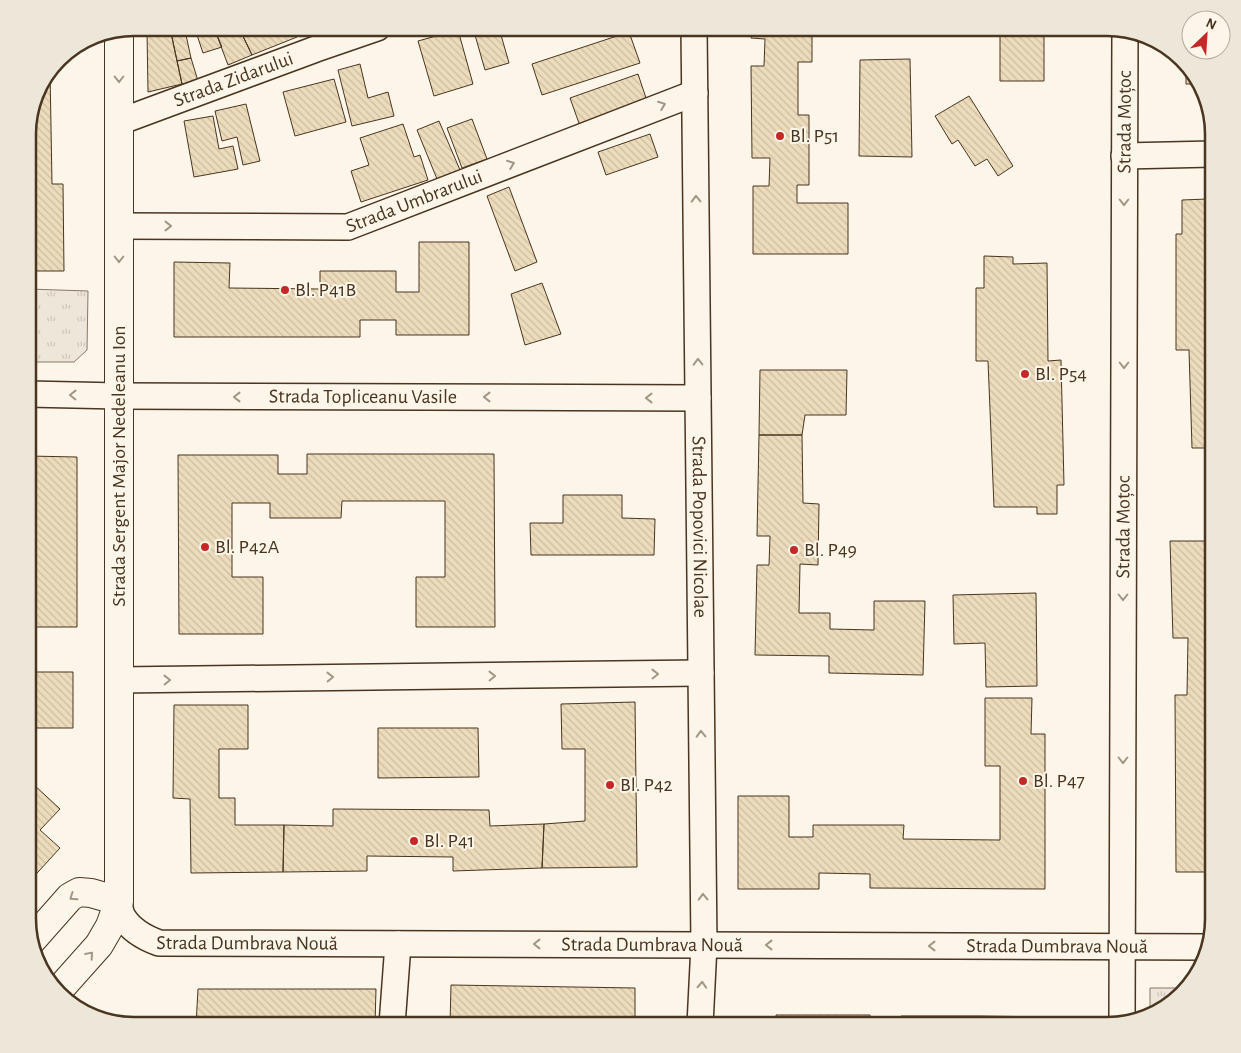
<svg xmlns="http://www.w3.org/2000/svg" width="1241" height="1053" viewBox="0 0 1241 1053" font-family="'Alegreya Sans',sans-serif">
	<defs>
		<pattern id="park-tufts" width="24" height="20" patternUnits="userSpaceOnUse" patternTransform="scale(1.25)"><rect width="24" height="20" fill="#ede6d9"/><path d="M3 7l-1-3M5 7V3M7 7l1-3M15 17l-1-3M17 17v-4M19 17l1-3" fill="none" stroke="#cdc6ba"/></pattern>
		<pattern id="building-back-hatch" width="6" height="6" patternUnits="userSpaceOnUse" patternTransform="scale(1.25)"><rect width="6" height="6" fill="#ecdcbc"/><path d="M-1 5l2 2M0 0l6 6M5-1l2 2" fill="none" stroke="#ccbda1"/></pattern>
	</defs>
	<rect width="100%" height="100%" fill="#fbf6e9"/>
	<!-- park -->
	<path fill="url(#park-tufts)" stroke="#887966" d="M28,289L88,291L87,350L74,362H28Z
		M1150,988H1188L1150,1016Z"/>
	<!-- building -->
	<path fill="url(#building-back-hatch)" stroke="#4a3520" d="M158,28H170L182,84L148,92L147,31Z
		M170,28H214L222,47L203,53L196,32L186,35L191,58L177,61Z
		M229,28H239L252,55L228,65L216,33Z
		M259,28H294L297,37L252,55L242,34Z
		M473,28H499L509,63L485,70Z
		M752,28H812V62H798V115H809V185H797V203H848V254H753V186H769L770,158H752L751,66H764L765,39L751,38Z
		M1000,28H1044V81H1000Z
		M458,30L473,84L434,96L418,41Z
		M629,32L640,63L542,95L532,64Z
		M191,58L198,81L182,84L177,61Z
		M910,59L912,157L859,156L860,60Z
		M360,64L368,98L388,92L394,116L352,126L338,70Z
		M1186,67L1199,84H1186Z
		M50,71L52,184H63L64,271H28V127L38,87Z
		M638,74L647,101L580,126L570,98Z
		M334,79L346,122L295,136L283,92Z
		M969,96L1013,166L998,176L987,159L975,166L958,140L952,144L935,116Z
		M246,104L260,161L243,165L237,137L222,141L215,111Z
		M213,116L219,149L233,146L238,169L194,177L184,121Z
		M472,119L487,159L462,168L447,128Z
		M439,121L460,170L437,179L417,130Z
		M403,124L414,157L420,155L428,180L361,202L351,171L369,165L360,138Z
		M650,134L658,157L606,175L598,152Z
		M509,187L537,262L515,271L487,196Z
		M1207,199V209H1213V448H1192L1189,350H1176V234H1182V200Z
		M419,242H469V335H396V320H360V337H174V262L230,263L229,288L320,289V271H396V292H419Z
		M984,256L1013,257V264L1047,263L1048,361L1061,360L1064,485H1057V514H1037V507H994L988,361H976V288H984Z
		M542,283L561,334L525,345L511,294Z
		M760,370H847L846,415H805L802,435H759Z
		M759,435H802L803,503L819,504L818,565L800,564L799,613H830V629L874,630V601H925L923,675L829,673V656L755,655L757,565H769L770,536H757Z
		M307,454H494L495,627H416V577H445V501H342L341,518H270V503H232V577H263V634H179L178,455H278V474H307Z
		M28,456L77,457V627H28V583H31V506L28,505Z
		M563,495H622V518L655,519L654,555H531L530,523H563Z
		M1170,541H1213V872H1176L1175,695H1187L1188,638H1173Z
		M1036,593L1037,686L986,687L985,643L954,644L953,595Z
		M28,672H73V728H28Z
		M985,698H1032L1031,734H1045V889L870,888V874L819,873V889H738V796H789V837H813V825H904L903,839L1000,840V766H985Z
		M635,702L637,867L542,868L544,824L585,821V749H562L561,704Z
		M174,705H248V749H219V798H235V825H284L283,872L191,873L190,799L173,798Z
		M378,728H478L479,777L378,778Z
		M32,783L60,809L40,830L60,848L28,883V787Z
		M333,809L489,810L490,826L544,824L542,868L453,871V857L367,856V871L283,872L284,825L333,826Z
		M451,985L635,988V1025H450Z
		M198,989H376L375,1025H196Z
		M776,1015H870V1025H777Z
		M901,1016H980V1025H901Z
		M980,1016L1053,1017V1025H980Z"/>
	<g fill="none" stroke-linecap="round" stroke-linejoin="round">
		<defs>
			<g id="street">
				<path id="s1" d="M694,28L704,945L700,1025"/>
				<path id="s2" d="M119,122L316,49L377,28"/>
				<path d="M1124,156L1213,154"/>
				<path id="s3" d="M119,226L348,227L695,93"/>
				<path id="s4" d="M28,394L119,396L698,398"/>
				<path d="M119,680L701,673"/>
				<path id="s5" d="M119,901C120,906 120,912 123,917C131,930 145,938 159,943L1208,947"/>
				<path id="s6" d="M1122,1022L1125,31"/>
				<path d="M392,1025L398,944"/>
			</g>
			<path id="secondary" d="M32,940L70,897L79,892L91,893L119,901
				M58,991L99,945L110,926L119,901V31"/>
		</defs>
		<!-- street casing -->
		<use href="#street" stroke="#4a3520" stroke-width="28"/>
		<!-- secondary casing -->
		<use href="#secondary" stroke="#4a3520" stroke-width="30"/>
		<!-- street -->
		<use href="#street" stroke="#fbf6e9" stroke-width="25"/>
		<!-- secondary -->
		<use href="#secondary" stroke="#fbf6e9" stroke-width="28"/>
	</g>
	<!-- one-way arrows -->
	<defs><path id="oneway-chevron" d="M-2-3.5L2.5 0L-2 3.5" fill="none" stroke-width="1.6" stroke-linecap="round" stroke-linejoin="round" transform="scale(1.25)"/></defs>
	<g stroke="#a29684">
		<use href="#oneway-chevron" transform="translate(119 79) rotate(90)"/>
		<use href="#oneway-chevron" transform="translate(662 105) rotate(-21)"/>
		<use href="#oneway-chevron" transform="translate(511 164) rotate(-21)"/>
		<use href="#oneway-chevron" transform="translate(696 199) rotate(-91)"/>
		<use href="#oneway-chevron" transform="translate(1124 202) rotate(90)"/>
		<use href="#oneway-chevron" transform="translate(168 226)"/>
		<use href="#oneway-chevron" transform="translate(119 259) rotate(90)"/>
		<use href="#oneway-chevron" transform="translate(698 362) rotate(-91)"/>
		<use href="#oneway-chevron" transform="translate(1124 365) rotate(90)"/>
		<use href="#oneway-chevron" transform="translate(73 395) rotate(-179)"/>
		<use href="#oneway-chevron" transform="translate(237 397) rotate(-180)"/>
		<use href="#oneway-chevron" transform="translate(487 397) rotate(-180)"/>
		<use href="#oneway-chevron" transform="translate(649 398) rotate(-180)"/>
		<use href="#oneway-chevron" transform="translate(1123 597) rotate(90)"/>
		<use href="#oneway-chevron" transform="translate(655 674) rotate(-1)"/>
		<use href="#oneway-chevron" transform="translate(492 676) rotate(-1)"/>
		<use href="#oneway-chevron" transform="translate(330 677) rotate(-1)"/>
		<use href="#oneway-chevron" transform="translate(167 680) rotate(-1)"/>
		<use href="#oneway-chevron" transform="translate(701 734) rotate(-91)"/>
		<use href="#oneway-chevron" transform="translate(1123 760) rotate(90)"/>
		<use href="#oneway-chevron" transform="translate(73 897) rotate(145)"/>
		<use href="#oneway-chevron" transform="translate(703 897) rotate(-91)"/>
		<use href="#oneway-chevron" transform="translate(537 944) rotate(-180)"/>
		<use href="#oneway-chevron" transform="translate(769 945) rotate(-180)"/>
		<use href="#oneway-chevron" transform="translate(932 946) rotate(-180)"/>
		<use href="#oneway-chevron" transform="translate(90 955) rotate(-49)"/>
		<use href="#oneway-chevron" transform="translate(702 985) rotate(-87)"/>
	</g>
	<!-- markers -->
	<g fill="#c62828" stroke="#fbf6e9" stroke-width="2">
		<circle cx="780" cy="136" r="5"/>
		<circle cx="285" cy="290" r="5"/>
		<circle cx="1025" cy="374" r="5"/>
		<circle cx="205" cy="547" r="5"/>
		<circle cx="794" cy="550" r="5"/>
		<circle cx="1023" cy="781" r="5"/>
		<circle cx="610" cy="785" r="5"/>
		<circle cx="414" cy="841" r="5"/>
	</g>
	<g text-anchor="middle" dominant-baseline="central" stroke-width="4" stroke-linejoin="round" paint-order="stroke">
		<!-- street labels -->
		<g font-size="20" fill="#4a3520" stroke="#fbf6e9">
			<text stroke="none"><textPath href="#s2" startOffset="122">Strada Zidarului</textPath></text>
			<text stroke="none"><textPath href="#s6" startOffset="900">Strada Moțoc</textPath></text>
			<text stroke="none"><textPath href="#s3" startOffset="300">Strada Umbrarului</textPath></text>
			<text stroke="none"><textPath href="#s4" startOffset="335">Strada Topliceanu Vasile</textPath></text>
			<text transform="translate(119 466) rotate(-90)">Strada Sergent Major Nedeleanu Ion</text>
			<text stroke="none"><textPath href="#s1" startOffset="499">Strada Popovici Nicolae</textPath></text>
			<text stroke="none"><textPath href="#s6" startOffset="495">Strada Moțoc</textPath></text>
			<text stroke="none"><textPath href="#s5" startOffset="150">Strada Dumbrava Nouă</textPath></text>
			<text stroke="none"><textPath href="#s5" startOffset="555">Strada Dumbrava Nouă</textPath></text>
			<text stroke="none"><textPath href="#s5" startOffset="960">Strada Dumbrava Nouă</textPath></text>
		</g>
		<!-- poi labels -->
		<g font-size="20" fill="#4a3520" stroke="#fbf6e9" text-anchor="start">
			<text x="790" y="136">Bl. P51</text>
			<text x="295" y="290">Bl. P41B</text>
			<text x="1035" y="374">Bl. P54</text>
			<text x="215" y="547">Bl. P42A</text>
			<text x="804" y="550">Bl. P49</text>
			<text x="1033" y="781">Bl. P47</text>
			<text x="620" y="785">Bl. P42</text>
			<text x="424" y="841">Bl. P41</text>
		</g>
	</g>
	<!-- crop -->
	<path d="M0 0H1241V1053H0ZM134 36H1107A98 98 0 0 1 1205 134V919A98 98 0 0 1 1107 1017H134A98 98 0 0 1 36 919V134A98 98 0 0 1 134 36Z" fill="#ede7d9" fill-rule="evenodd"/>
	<path fill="none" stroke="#4a3520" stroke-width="2.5" d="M134 36H1107A98 98 0 0 1 1205 134V919A98 98 0 0 1 1107 1017H134A98 98 0 0 1 36 919V134A98 98 0 0 1 134 36Z"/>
	<!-- north arrow -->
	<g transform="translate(1206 35) rotate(25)"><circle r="24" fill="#fbf6e9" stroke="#b4a999"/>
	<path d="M0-4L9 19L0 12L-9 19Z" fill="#c62828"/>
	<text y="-8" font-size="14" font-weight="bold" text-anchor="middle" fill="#4a3520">N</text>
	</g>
</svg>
